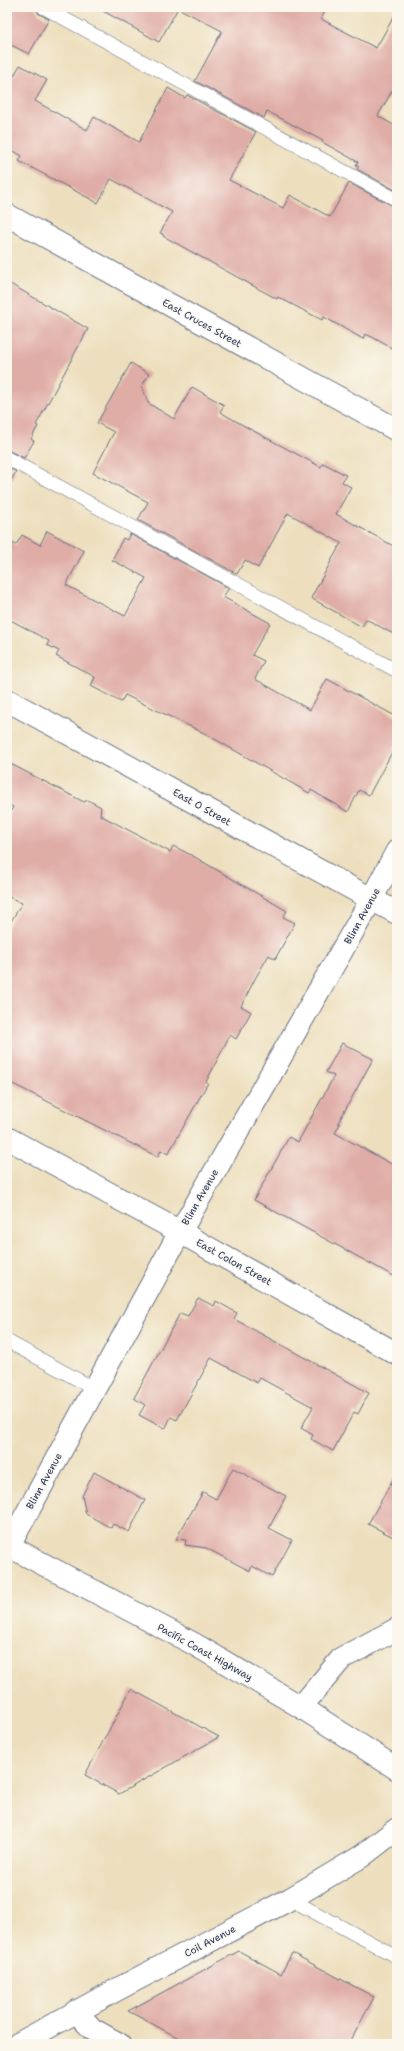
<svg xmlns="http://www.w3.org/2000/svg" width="404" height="2051" viewBox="0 0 404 2051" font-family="'Shantell Sans',sans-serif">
	<rect width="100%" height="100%" fill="#fbf7ec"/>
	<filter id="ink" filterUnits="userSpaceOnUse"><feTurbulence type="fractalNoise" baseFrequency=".025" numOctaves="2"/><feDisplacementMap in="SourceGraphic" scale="8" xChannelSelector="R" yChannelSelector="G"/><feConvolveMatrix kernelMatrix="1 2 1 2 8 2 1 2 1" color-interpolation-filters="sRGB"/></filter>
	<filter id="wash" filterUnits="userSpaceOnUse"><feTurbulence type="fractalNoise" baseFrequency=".012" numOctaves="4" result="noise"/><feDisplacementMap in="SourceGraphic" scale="16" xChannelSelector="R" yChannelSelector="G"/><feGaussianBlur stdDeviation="0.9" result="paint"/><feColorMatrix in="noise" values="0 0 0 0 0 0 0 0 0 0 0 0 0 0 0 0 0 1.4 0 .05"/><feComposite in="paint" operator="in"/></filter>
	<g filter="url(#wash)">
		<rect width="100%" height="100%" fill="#eddfbe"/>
		<g id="blocks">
			<!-- building -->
			<path fill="#dfaca6" d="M7,7H35L39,14L49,19L29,54L7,43Z
				M96,7H327L321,19L376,48L397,11V82L378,116L397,127V191L357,169L359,166L356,165L358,162L322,142L323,141L267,111L264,118L195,81L222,31L178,8L159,42Z
				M20,65L47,80L35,101L87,130L94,117L139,142L168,88L185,98L187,95L256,132L229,180L283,208L290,195L330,217L349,183L397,208V351L372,337L365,334L363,339L324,317L322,320L278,297L277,299L163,236V234L160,233L172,212L111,179L98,203L19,161L22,156L7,147V88Z
				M7,282L88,329L36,425L38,426L31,439L34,441L24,458L7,450Z
				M131,363L149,374L142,386L148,403L174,419L192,387L224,405L220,412L248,428L321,467L323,463L346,475L342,482L351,487L336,514L397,548V636L366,619L362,627L311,598L341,543L288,513L258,568L245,560L237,574L138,520L148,502L93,473L114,432L97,423Z
				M7,467L16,472L7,487Z
				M47,531L84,551L66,585L125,616L146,578L112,560L123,538L127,540L130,534L229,588L223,597L270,623L252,655L264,661L255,679L310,710L327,679L397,717V743L369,795L359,790L348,812L311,790L309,793L206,734L125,695L121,702L91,686L95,677L56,656L59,651L47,645L49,641L7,618V540L16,545L22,535L40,545Z
				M7,762L84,802L88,800L101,807L100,815L170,852L173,846L193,856L287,911L283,917L295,923L275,959L269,955L256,977L241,1006L251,1012L236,1039L230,1035L206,1082L208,1083L168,1154L161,1150L158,1157L7,1081V928L22,903L7,896V818L13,807L7,803Z
				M342,1043L373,1059L338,1123L340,1124L335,1133L397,1167V1278L254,1200L289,1137L298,1142L334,1076L326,1072Z
				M198,1298L214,1306L216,1301L237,1313L234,1319L369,1393L358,1414L354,1412L333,1451L311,1439L313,1435L301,1428L313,1407L260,1378L257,1383L211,1358L177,1420L171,1417L165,1429L139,1415L145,1405L134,1398L180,1313L188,1316Z
				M233,1468L286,1496L269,1528L292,1540L272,1577L252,1566L250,1571L206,1548L185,1545L186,1540L176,1539L203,1492L216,1499Z
				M94,1472L145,1500L129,1532L113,1524L111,1528L86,1514L82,1496Z
				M397,1472V1539L368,1524Z
				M131,1689L219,1737L119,1794L85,1775Z
				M239,1951L281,1974L292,1953L374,1997L349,2044H190L128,2011Z"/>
		</g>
	</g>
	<g filter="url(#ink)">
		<use href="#blocks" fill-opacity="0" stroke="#646d80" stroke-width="1"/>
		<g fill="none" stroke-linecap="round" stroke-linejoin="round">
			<defs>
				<path id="service" d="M43,7L397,200
					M7,458L397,671
					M7,1341L95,1389
					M290,1899L397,1957"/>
				<path id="minor" d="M7,215L397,430
					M7,700L397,913
					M7,1138L180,1232L397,1354
					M9,1546L180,1232L371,900L397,851
					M301,1707L342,1658L397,1629
					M76,2011L92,2029L119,2044
					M18,2044L118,1989L290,1899L362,1856L397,1829"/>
				<path id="trunk" d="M7,1545L194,1644L301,1707L397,1769"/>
			</defs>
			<!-- service casing -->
			<use href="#service" stroke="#646d80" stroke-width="14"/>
			<!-- minor casing -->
			<use href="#minor" stroke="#646d80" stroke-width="24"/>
			<!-- trunk casing -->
			<use href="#trunk" stroke="#646d80" stroke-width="24"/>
			<!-- service -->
			<use href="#service" stroke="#fff" stroke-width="13"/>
			<!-- minor -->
			<use href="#minor" stroke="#fff" stroke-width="22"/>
			<!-- trunk -->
			<use href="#trunk" stroke="#fff" stroke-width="22"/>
		</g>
	</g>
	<g text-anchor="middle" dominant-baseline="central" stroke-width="3" stroke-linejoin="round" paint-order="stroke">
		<!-- street labels -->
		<g font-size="10" fill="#1b2f5e" stroke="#fbf7ec">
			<text transform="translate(202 323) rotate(29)">East Cruces Street</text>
			<text transform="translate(202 807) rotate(29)">East O Street</text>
			<text transform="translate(362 916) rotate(-61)">Blinn Avenue</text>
			<text transform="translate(200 1197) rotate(-60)">Blinn Avenue</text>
			<text transform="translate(234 1262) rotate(29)">East Colon Street</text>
			<text transform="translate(44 1481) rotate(-61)">Blinn Avenue</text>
			<text transform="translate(205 1652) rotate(29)">Pacific Coast Highway</text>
			<text transform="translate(210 1941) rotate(-28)">Coil Avenue</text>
		</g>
	</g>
	<!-- margin -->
	<rect width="404" height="2051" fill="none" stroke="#fbf7ec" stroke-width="24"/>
</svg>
